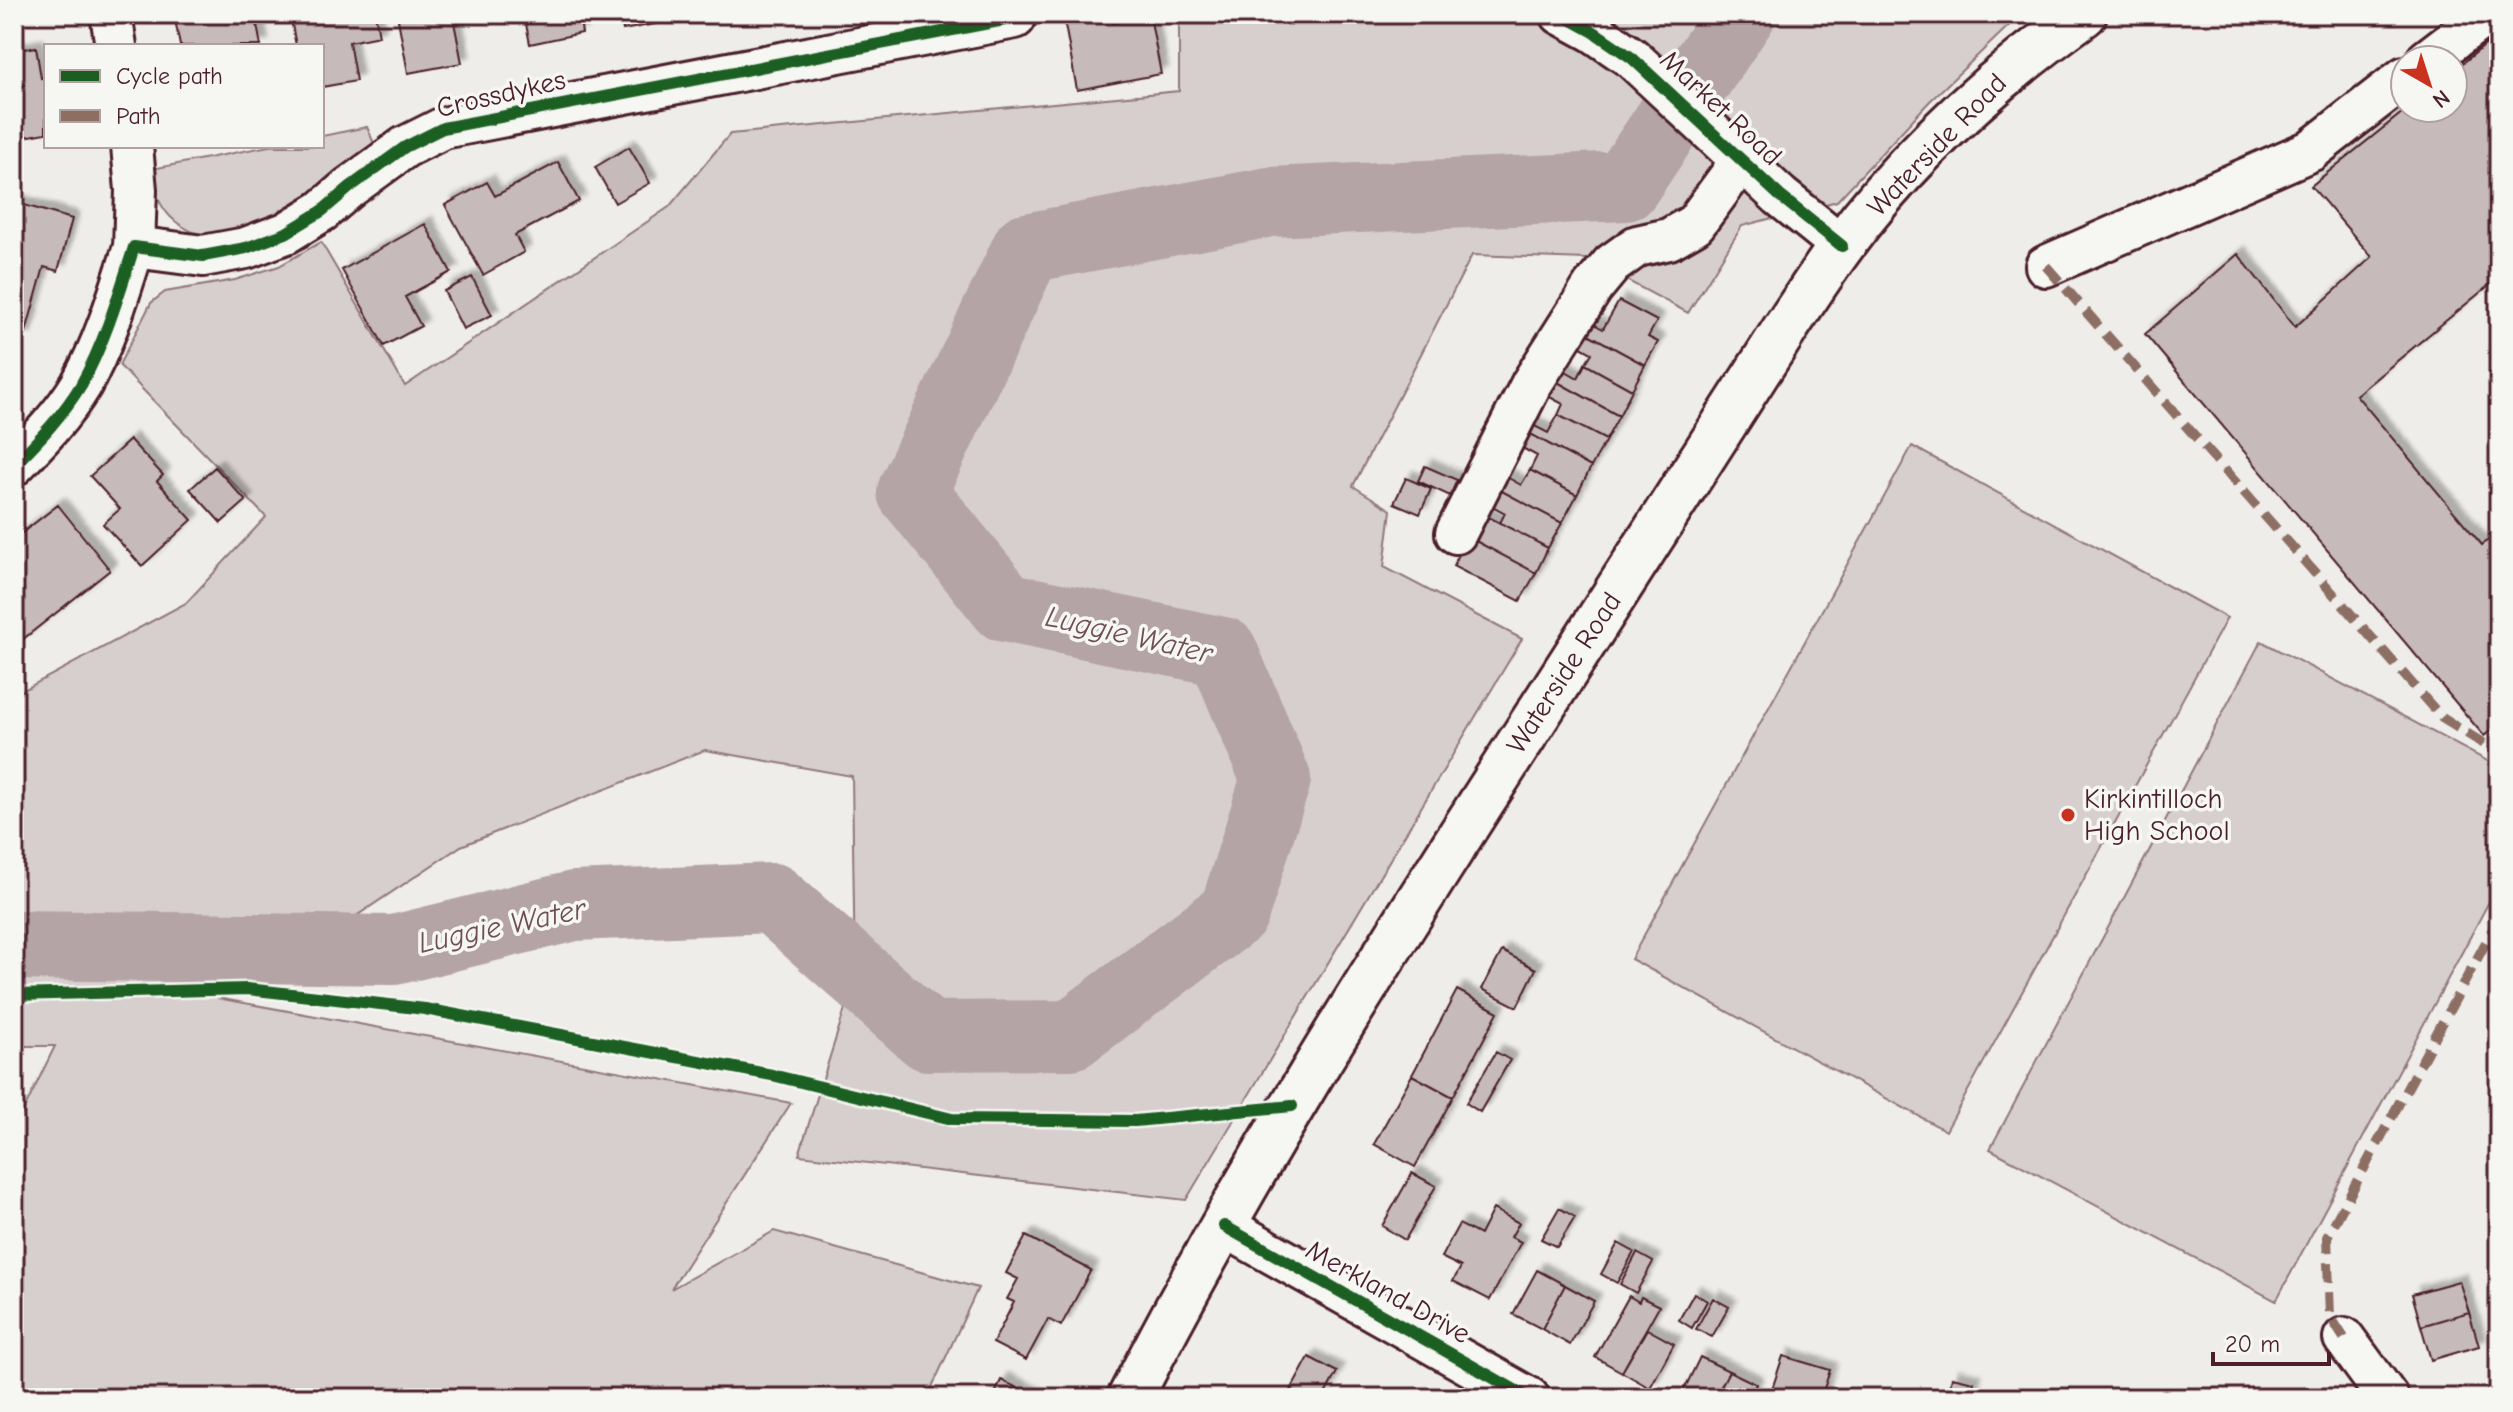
<svg xmlns="http://www.w3.org/2000/svg" width="2513" height="1412" viewBox="0 0 2513 1412" font-family="'Comic Neue',sans-serif">
	<defs>
		<filter id="shadow"><feDropShadow dx="7" dy="-7" stdDeviation="2" flood-color="#0004"/></filter>
	</defs>
	<rect width="100%" height="100%" fill="#efedea"/>
	<filter id="ink" filterUnits="userSpaceOnUse"><feTurbulence type="fractalNoise" baseFrequency=".0125" numOctaves="2"/><feDisplacementMap in="SourceGraphic" scale="16" xChannelSelector="R" yChannelSelector="G"/><feConvolveMatrix kernelMatrix="1 2 1 2 8 2 1 2 1" color-interpolation-filters="sRGB"/></filter>
	<g filter="url(#ink)">
		<!-- green -->
		<path fill="#d7cfce" stroke="#90777c" stroke-width="2" d="M1179,14H1485L1489,17L1491,14H2021L1929,102L1837,201L1742,226L1688,313L1587,259L1472,255L1353,486L1391,510L1384,567L1522,639L1186,1200L799,1155L855,977L852,776L705,750L461,846L247,989L217,998L791,1103L671,1289L774,1231L978,1288L927,1398H14V1130L55,1046H14V695L186,603L266,517L119,365L151,303L165,292L235,280L279,266L321,242L405,386L669,207L730,134L1179,91Z
			M367,127L375,146C332,180 239,265 182,226C161,213 153,193 152,169L269,146H322V136Z
			M1912,446L2227,618L1946,1131L1631,959Z
			M2261,641L2499,767V883L2276,1301L1990,1149Z"/>
		<g fill="none" stroke-linecap="round" stroke-linejoin="round">
			<!-- river -->
			<path stroke="#b4a4a5" stroke-width="70" d="M14,945L394,950L574,906L772,898L928,1036L1071,1035L1234,913L1276,779L1223,652L1005,607L912,492L1027,248L1270,202L1625,186L1741,14"/>
		</g>
		<!-- building -->
		<path fill="#c6babb" stroke="#4a1f2b" stroke-width="2" filter="url(#shadow)" d="M174,14H255L261,46H180Z
			M290,14H375L379,36L349,42L356,81L322,87V46H296Z
			M397,14H494V15L454,22L462,63L408,73Z
			M524,14H579L582,33L530,44Z
			M620,14H675L676,20L623,30Z
			M1063,14H1111L1113,23L1150,16L1161,74L1077,90Z
			M2499,34V277L2356,395L2482,545L2499,531V724L2484,736L2145,334L2238,254L2295,327L2372,257L2311,186L2408,108H2453V71Z
			M36,47L41,78L46,77V133L14,139V51Z
			M629,147L650,183L615,203L595,167Z
			M558,162L579,201L515,235L524,252L483,275L445,205L487,182L495,196Z
			M14,202L72,219L58,271L44,267L24,339L14,336Z
			M425,224L451,272L405,297L421,326L384,346L342,270Z
			M472,277L492,315L463,329L444,291Z
			M1619,301L1657,321L1648,337L1658,342L1645,365L1579,329L1585,319L1603,329Z
			M1579,329L1645,365L1632,390L1585,364L1592,353L1572,342Z
			M1585,364L1632,390L1619,416L1552,379L1559,367L1578,378Z
			M1552,379L1619,416L1606,440L1558,415L1563,404L1544,394Z
			M1558,415L1606,440L1591,467L1525,431L1529,423L1548,433Z
			M1525,431L1591,467L1577,495L1530,470L1537,456L1517,445Z
			M130,440L163,475L157,481L192,520L142,566L103,524L120,509L90,476Z
			M1425,466L1457,480L1450,496L1418,481Z
			M215,467L246,501L221,523L190,489Z
			M1530,470L1577,495L1562,523L1498,489L1505,476L1521,485Z
			M1406,478L1431,489L1420,514L1394,503Z
			M1498,489L1562,523L1548,548L1500,523L1505,513L1487,503Z
			M58,505L110,570L22,640L14,629V539Z
			M1481,513L1548,548L1536,573L1468,537Z
			M1468,537L1536,573L1520,601L1453,566Z
			M1502,951L1536,969L1517,1007L1482,989Z
			M1457,990L1498,1012L1453,1097L1412,1075Z
			M1496,1052L1510,1060L1480,1112L1466,1103Z
			M1412,1075L1453,1097L1415,1167L1374,1144Z
			M1412,1173L1436,1186L1405,1240L1382,1226Z
			M1559,1208L1575,1217L1557,1247L1541,1239Z
			M1493,1209L1519,1223L1511,1237L1521,1242L1490,1300L1453,1281L1461,1267L1441,1257L1459,1224L1480,1235Z
			M1026,1236L1091,1270L1061,1326L1048,1319L1026,1360L993,1343L1014,1302L1007,1299L1018,1279L1006,1273Z
			M1618,1243L1634,1252L1617,1283L1601,1274Z
			M1637,1253L1653,1262L1636,1293L1620,1284Z
			M1537,1270L1565,1285L1542,1329L1513,1314Z
			M2459,1281L2469,1312L2421,1326L2412,1294Z
			M1565,1285L1594,1301L1570,1345L1542,1329Z
			M1694,1293L1707,1301L1692,1328L1679,1320Z
			M1629,1296L1639,1302L1641,1297L1659,1306L1622,1372L1595,1357Z
			M1713,1298L1729,1307L1712,1337L1696,1329Z
			M2469,1312L2479,1346L2431,1360L2421,1326Z
			M1647,1329L1674,1344L1650,1388L1622,1372Z
			M1783,1356L1830,1370L1821,1398H1769Z
			M1309,1357L1337,1372L1323,1398H1305L1291,1390Z
			M1700,1357L1729,1371L1715,1398H1680Z
			M1729,1371L1756,1384L1750,1398H1715Z
			M1952,1377L1974,1382L1970,1398H1947Z
			M1001,1380L1038,1398H993Z"/>
		<g fill="none" stroke-linecap="round" stroke-linejoin="round">
			<defs>
				<path id="minor" d="M111,14L116,46
					M1561,14L1594,32L1632,58L1780,196L1842,246
					M2427,60L2487,14
					M132,146L136,190L134,247
					M2046,266L2310,151L2405,77
					M14,465C38,441 63,415 81,385C105,342 119,294 134,247L203,256L246,248L286,233L322,211L350,187L405,147L443,128L1015,18
					M1456,533L1532,383L1593,287L1612,264L1637,246L1669,239L1695,224L1742,160
					M1224,1226L1529,1398
					M2344,1338L2388,1398"/>
				<path id="major" d="M1130,1398C1242,1179 1373,971 1506,764C1599,619 1692,474 1785,329C1803,302 1821,274 1840,248C1906,157 1993,79 2084,14"/>
			</defs>
			<!-- minor casing -->
			<use href="#minor" stroke="#4a1f2b" stroke-width="46"/>
			<!-- major casing -->
			<use href="#major" stroke="#4a1f2b" stroke-width="50"/>
			<!-- minor -->
			<use href="#minor" stroke="#f6f6f2" stroke-width="40"/>
			<!-- major -->
			<use href="#major" stroke="#f6f6f2" stroke-width="44"/>
			<!-- quiet -->
			<path stroke="#8d6e63" stroke-width="10" stroke-dasharray="20 10" stroke-linecap="butt" d="M2046,266L2442,718L2499,753
				M2344,1338L2330,1316L2327,1237L2499,918"/>
			<defs>
				<path id="cycleway" d="M1561,14L1594,32L1632,58L1780,196L1842,246
					M14,465C38,441 63,415 81,385C105,342 119,294 134,247L203,256L246,248L286,233L322,211L350,187L405,147L443,128L1015,18
					M14,995L247,989L425,1009L772,1075L952,1119L1135,1121L1292,1106
					M1224,1226L1529,1398"/>
			</defs>
			<!-- cycleway casing -->
			<use href="#cycleway" stroke="#f6f6f2" stroke-width="17"/>
			<!-- cycleway -->
			<use href="#cycleway" stroke="#1b5e20" stroke-width="12"/>
		</g>
	</g>
	<!-- markers -->
	<circle fill="#c8321e" stroke="#f6f6f2" stroke-width="3" cx="2068" cy="815" r="8"/>
	<g text-anchor="middle" dominant-baseline="central" stroke-width="7" stroke-linejoin="round" paint-order="stroke">
		<!-- street labels -->
		<g font-size="28" fill="#4a1f2b" stroke="#f6f6f2">
			<text transform="translate(501 94) rotate(-13)">Crossdykes</text>
			<text transform="translate(1721 108) rotate(43)">Market Road</text>
			<text transform="translate(1937 145) rotate(-46)">Waterside Road</text>
			<text transform="translate(1564 673) rotate(-57)">Waterside Road</text>
			<text transform="translate(1388 1292) rotate(29)">Merkland Drive</text>
		</g>
		<!-- poi labels -->
		<g font-size="28" fill="#4a1f2b" stroke="#f6f6f2" text-anchor="start">
			<text x="2084" y="799">Kirkintilloch<tspan x="2084" dy="32">High School</tspan></text>
		</g>
		<!-- water labels -->
		<g font-size="30" font-style="italic" fill="#6f4e56" stroke="#f6f6f2">
			<text transform="translate(1129 635) rotate(13)">Luggie Water</text>
			<text transform="translate(502 926) rotate(-12)">Luggie Water</text>
		</g>
	</g>
	<!-- margin -->
	<rect width="2513" height="1412" fill="none" stroke="#f6f6f2" stroke-width="48"/>
	<rect x="24" y="24" width="2465" height="1364" fill="none" stroke="#4a1f2b" stroke-width="3" filter="url(#ink)"/>
	<!-- legend -->
	<rect x="44" y="44" width="280" height="104" fill="#f6f6f2" stroke="#b1a0a2" stroke-width="2"/>
	<rect x="60" y="70" width="40" height="12" fill="#1b5e20" stroke="#b1a0a2" stroke-width="2"/>
	<text x="116" y="84" font-size="24" fill="#4a1f2b">Cycle path</text>
	<rect x="60" y="110" width="40" height="12" fill="#8d6e63" stroke="#b1a0a2" stroke-width="2"/>
	<text x="116" y="124" font-size="24" fill="#4a1f2b">Path</text>
	<!-- north arrow -->
	<g transform="translate(2429 84) rotate(141)"><circle r="38" fill="#f6f6f2" stroke="#b1a0a2" stroke-width="2"/>
	<path d="M0-6L14 30L0 20L-14 30Z" fill="#c8321e"/>
	<text y="-12" font-size="22" font-weight="bold" text-anchor="middle" fill="#4a1f2b">N</text>
	</g>
	<!-- scale -->
	<path d="M2213 1352v12h116v-12" fill="none" stroke="#4a1f2b" stroke-width="4"/>
	<text x="2225" y="1352" font-size="24" fill="#4a1f2b" stroke="#f6f6f2" stroke-width="6" paint-order="stroke">20 m</text>
</svg>
